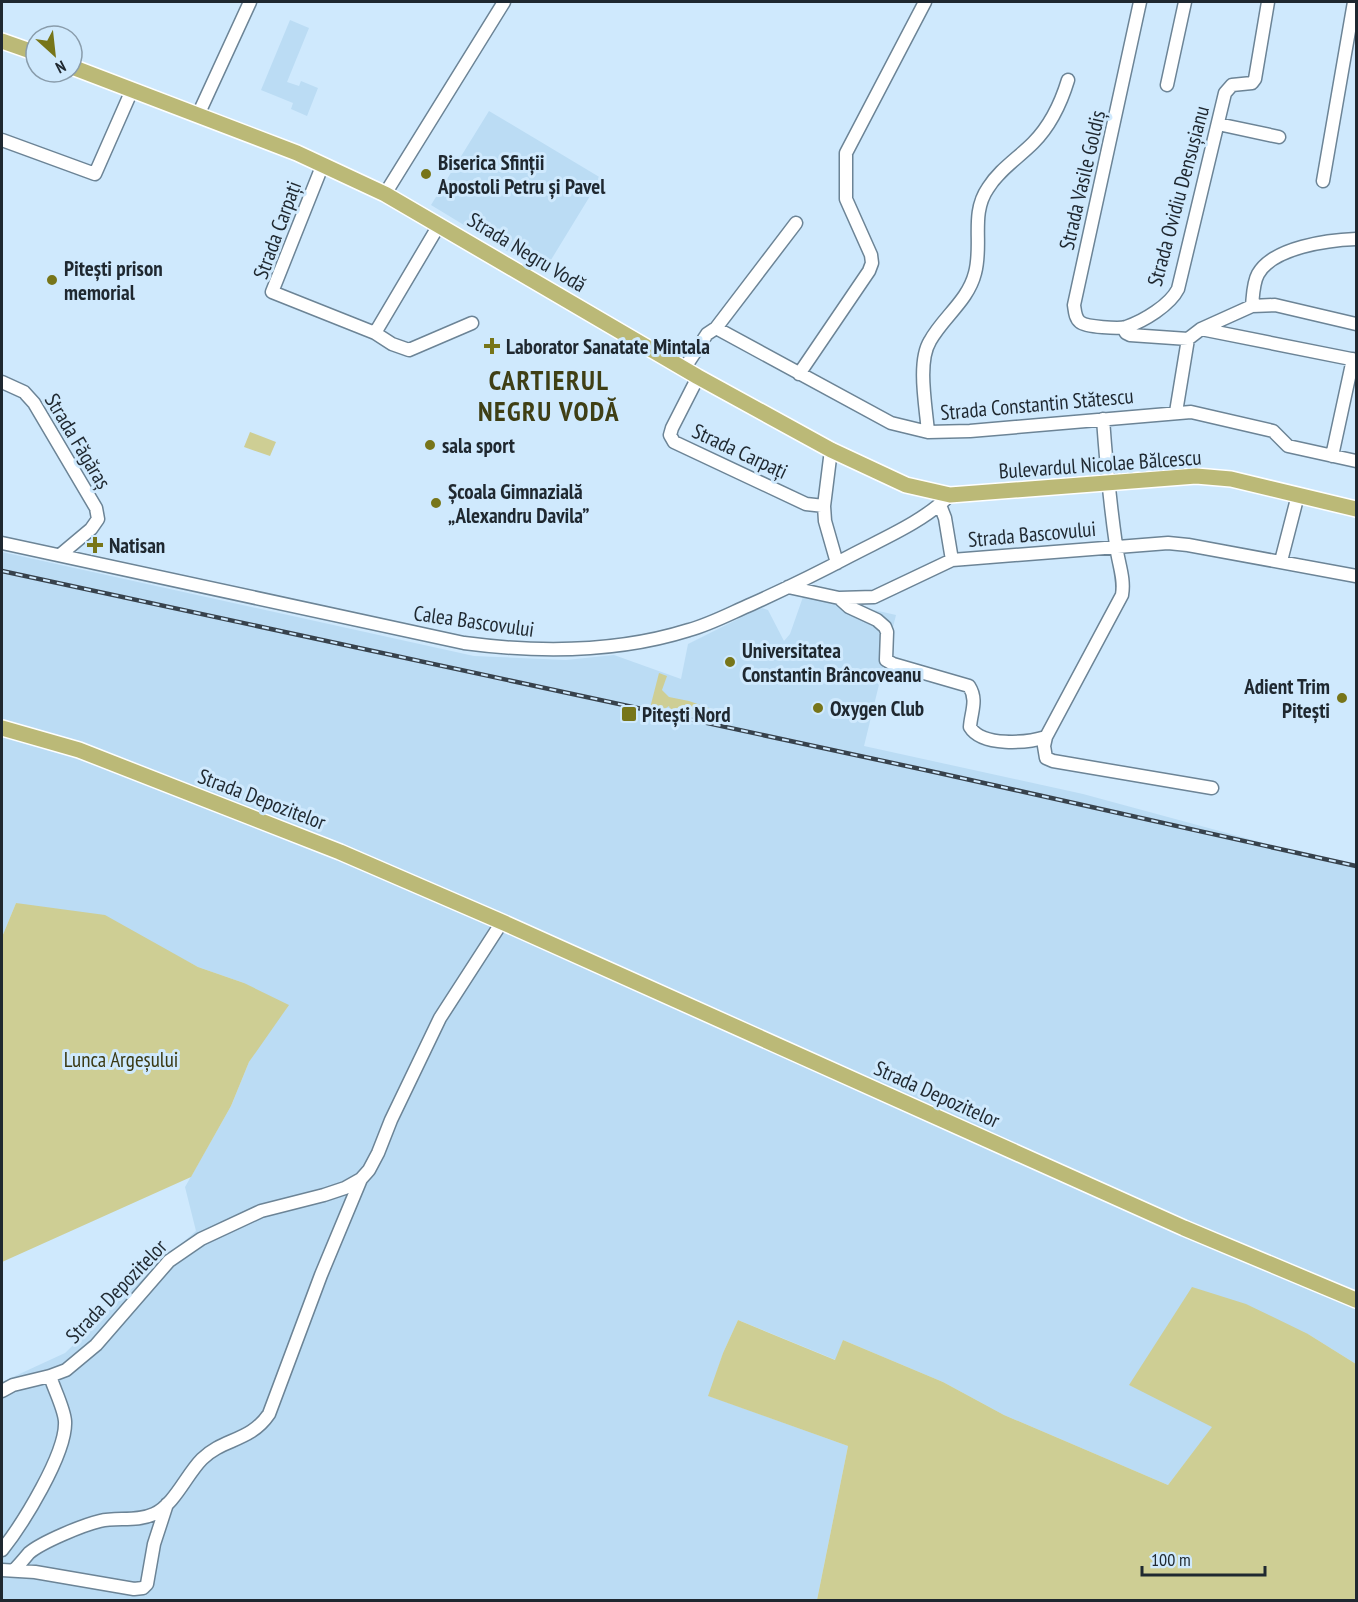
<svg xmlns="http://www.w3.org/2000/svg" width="1358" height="1602" viewBox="0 0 1358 1602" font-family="'PT Sans Narrow',sans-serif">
	<rect width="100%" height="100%" fill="#cfe9fd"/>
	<!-- built -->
	<path fill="#bbdcf4" d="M290,20L309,28L287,82L299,86L301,81L318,88L307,116L291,109L293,103L261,90Z
		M489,111L601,178L543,273L431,205Z
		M2,552L474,656L566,660L614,655L681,679L688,644L758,609L762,608L768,610L784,641L790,634L804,594L896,615L864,746L1083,794L1356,868V1364L1308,1334L1213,1427L1168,1485L1004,1415L943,1382L843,1340L836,1360L738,1320L723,1353L709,1396L848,1446L817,1600H2V1382L65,1353L148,1273L196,1231L185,1187L231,1106L249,1062L266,1035L244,983L198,967L168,951L16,903L2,937Z"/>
	<!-- green -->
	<path fill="#cece94" d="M250,432L276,442L270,456L244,447Z
		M659,673L667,676L662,690L669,697L689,701L729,715L722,722L671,712L669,706L663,710L650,708Z
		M16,903L105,915L198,967L244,983L289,1005L249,1062L231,1106L191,1177L2,1262V937Z
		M1192,1287L1246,1304L1308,1334L1356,1364V1600H817L848,1446L708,1396L723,1353L738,1320L835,1360L843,1340L943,1382L1004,1415L1168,1485L1212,1427L1129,1385Z"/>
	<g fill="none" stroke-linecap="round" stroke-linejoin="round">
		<defs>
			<path id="minor" d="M1140,2L1074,305C1075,311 1075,318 1080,322C1086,327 1119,329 1126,327C1144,321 1170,305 1178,289L1225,93L1232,85L1252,83L1255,79L1268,2
				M1167,85L1185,2
				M198,115L250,2
				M1218,124L1279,137
				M2,140L95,174L132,90
				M323,164L272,292L375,333L439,225
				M1323,181L1354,2
				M385,194L504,2
				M1252,306C1253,296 1253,283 1258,274C1273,247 1329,240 1356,239
				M716,328L796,223
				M1123,328L1126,333L1130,335L1188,339
				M1201,329L1356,360
				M375,333L392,344L409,350L472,323
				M684,369L707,334L716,328L891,423L928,432L970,431L1191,412L1273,431L1288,446L1356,461
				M799,374L869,271L872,263L871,255L846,199V153L925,2
				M698,377L672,428L670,435L674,442L806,504L824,506
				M2,382L24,392L34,403L96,508L98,519L91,529L60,555
				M1176,412L1188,339L1201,329L1252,306L1275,305L1356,324
				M1103,419C1106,461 1110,503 1116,545C1118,563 1125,578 1122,595L1046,737L1044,746L1046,758L1053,761L1212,788
				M928,432C926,407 917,362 930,341C943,317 968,301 975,273C983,244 970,214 988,188C999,170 1018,158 1033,143C1051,125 1061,103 1068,80
				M831,450L824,506L825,521L837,563
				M1332,456L1353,359
				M940,505L945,518L952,560
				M2,543L464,643C540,653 616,653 689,630C711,624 731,613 752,604C785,589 818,573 850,556C884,538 923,522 950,495
				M1281,561L1298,495
				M788,587L839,598L874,597L952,560L1168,543L1188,545L1356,576
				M839,598L849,607L877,620L885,627L887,632L886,660L893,664L969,686C978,700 971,712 970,727C982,747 1027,743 1046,737
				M2,1391L13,1385L50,1376L66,1370L96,1345L169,1261L201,1239L261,1211L324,1195L345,1188L361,1179L369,1170L378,1153L391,1120L440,1018L502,922
				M2,1550C22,1525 67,1453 65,1421C64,1408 54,1389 50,1376
				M2,1570L35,1572L134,1589L143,1588L147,1584L154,1544L167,1504
				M14,1570C19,1565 24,1559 29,1553C42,1542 83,1525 100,1521C117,1517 137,1522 154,1514C175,1504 186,1475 202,1459C223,1438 250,1442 269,1414L321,1275L361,1179"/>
			<path id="major" d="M2,41L36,53
				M72,67L297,153L385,194L698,377L831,450L906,485L950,495L1196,476L1231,479L1356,509
				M2,728L79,750L340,852L502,922L1184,1228L1356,1300"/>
		</defs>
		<!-- minor casing -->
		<use href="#minor" stroke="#6c8496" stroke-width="15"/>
		<!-- major casing -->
		<use href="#major" stroke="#fff" stroke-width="18"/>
		<!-- minor -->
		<use href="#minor" stroke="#fff" stroke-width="12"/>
		<!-- major -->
		<use href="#major" stroke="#bbb977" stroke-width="15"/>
		<defs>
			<path id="rail" d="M2,571L939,773L1356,866"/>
		</defs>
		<!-- rail casing -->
		<use href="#rail" stroke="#37424c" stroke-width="4.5"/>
		<!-- rail -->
		<use href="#rail" stroke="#cfe9fd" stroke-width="2" stroke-dasharray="7" stroke-linecap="butt"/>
	</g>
	<!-- markers -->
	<g fill="#777519" stroke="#cfe9fd" stroke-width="2">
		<circle cx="426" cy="174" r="6"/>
		<circle cx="52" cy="280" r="6"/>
		<path d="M489 337h6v6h6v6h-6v6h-6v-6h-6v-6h6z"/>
		<circle cx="430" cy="445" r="6"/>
		<circle cx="436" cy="503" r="6"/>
		<path d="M92 536h6v6h6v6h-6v6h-6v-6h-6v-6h6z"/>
		<circle cx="730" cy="662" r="6"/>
		<circle cx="1342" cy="698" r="6"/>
		<circle cx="818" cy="708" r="6"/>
		<rect x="621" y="706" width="16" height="16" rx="3"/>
	</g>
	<g text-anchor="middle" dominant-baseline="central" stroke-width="6" stroke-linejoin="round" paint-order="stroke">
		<!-- poi labels -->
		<g font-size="21" font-weight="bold" fill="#1f2830" stroke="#cfe9fd" text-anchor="start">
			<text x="438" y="162">Biserica Sfinții<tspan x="438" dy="24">Apostoli Petru și Pavel</tspan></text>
			<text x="64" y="268">Pitești prison<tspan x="64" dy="24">memorial</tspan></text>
			<text x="506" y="346">Laborator Sanatate Mintala</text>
			<text x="442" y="445">sala sport</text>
			<text x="448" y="491">Școala Gimnazială<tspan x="448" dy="24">„Alexandru Davila”</tspan></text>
			<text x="109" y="545">Natisan</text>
			<text x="742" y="650">Universitatea<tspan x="742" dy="24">Constantin Brâncoveanu</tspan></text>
			<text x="1330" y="686" text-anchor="end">Adient Trim<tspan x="1330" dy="24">Pitești</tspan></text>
			<text x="830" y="708">Oxygen Club</text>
			<text x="642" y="714">Pitești Nord</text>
		</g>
		<!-- street labels -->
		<g font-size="21" fill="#1f2830" stroke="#cfe9fd">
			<text transform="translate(1082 180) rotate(-77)">Strada Vasile Goldiș</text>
			<text transform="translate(1178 196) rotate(-75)">Strada Ovidiu Densușianu</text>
			<text transform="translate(277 230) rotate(-70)">Strada Carpați</text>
			<text transform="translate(527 252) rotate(31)">Strada Negru Vodă</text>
			<text transform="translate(1037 404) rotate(-5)">Strada Constantin Stătescu</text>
			<text transform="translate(78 441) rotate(59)">Strada Făgăraș</text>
			<text transform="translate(740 451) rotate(25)">Strada Carpați</text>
			<text transform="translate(1100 464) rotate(-4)">Bulevardul Nicolae Bălcescu</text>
			<text transform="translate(1032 534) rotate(-5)">Strada Bascovului</text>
			<text transform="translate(474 621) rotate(8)">Calea Bascovului</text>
			<text transform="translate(262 799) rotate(21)">Strada Depozitelor</text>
			<text transform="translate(937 1094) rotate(24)">Strada Depozitelor</text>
			<text transform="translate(116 1291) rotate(-46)">Strada Depozitelor</text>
		</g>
		<!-- park labels -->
		<g font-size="21" fill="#3a3913" stroke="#cfe9fd">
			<text x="121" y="1059">Lunca Argeșului</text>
		</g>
		<!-- district labels -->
		<g font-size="27" font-weight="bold" letter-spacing="1.5" fill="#3f3f15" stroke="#cfe9fd">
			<text x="549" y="380">CARTIERUL<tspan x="549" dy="31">NEGRU VODĂ</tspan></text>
		</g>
	</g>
	<!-- border -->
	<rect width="1358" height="1602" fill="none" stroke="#1f2830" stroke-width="6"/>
	<!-- north arrow -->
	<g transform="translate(54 54) rotate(153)"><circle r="28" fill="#cfe9fd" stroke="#899cab" stroke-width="1.5"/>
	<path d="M0-4.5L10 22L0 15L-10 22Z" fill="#777519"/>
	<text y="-9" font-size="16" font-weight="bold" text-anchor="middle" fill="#1f2830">N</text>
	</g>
	<!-- scale -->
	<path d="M1142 1566v9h123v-9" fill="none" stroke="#1f2830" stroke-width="3"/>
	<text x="1151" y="1566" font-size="18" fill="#1f2830" stroke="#cfe9fd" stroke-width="4.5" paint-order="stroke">100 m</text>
</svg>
